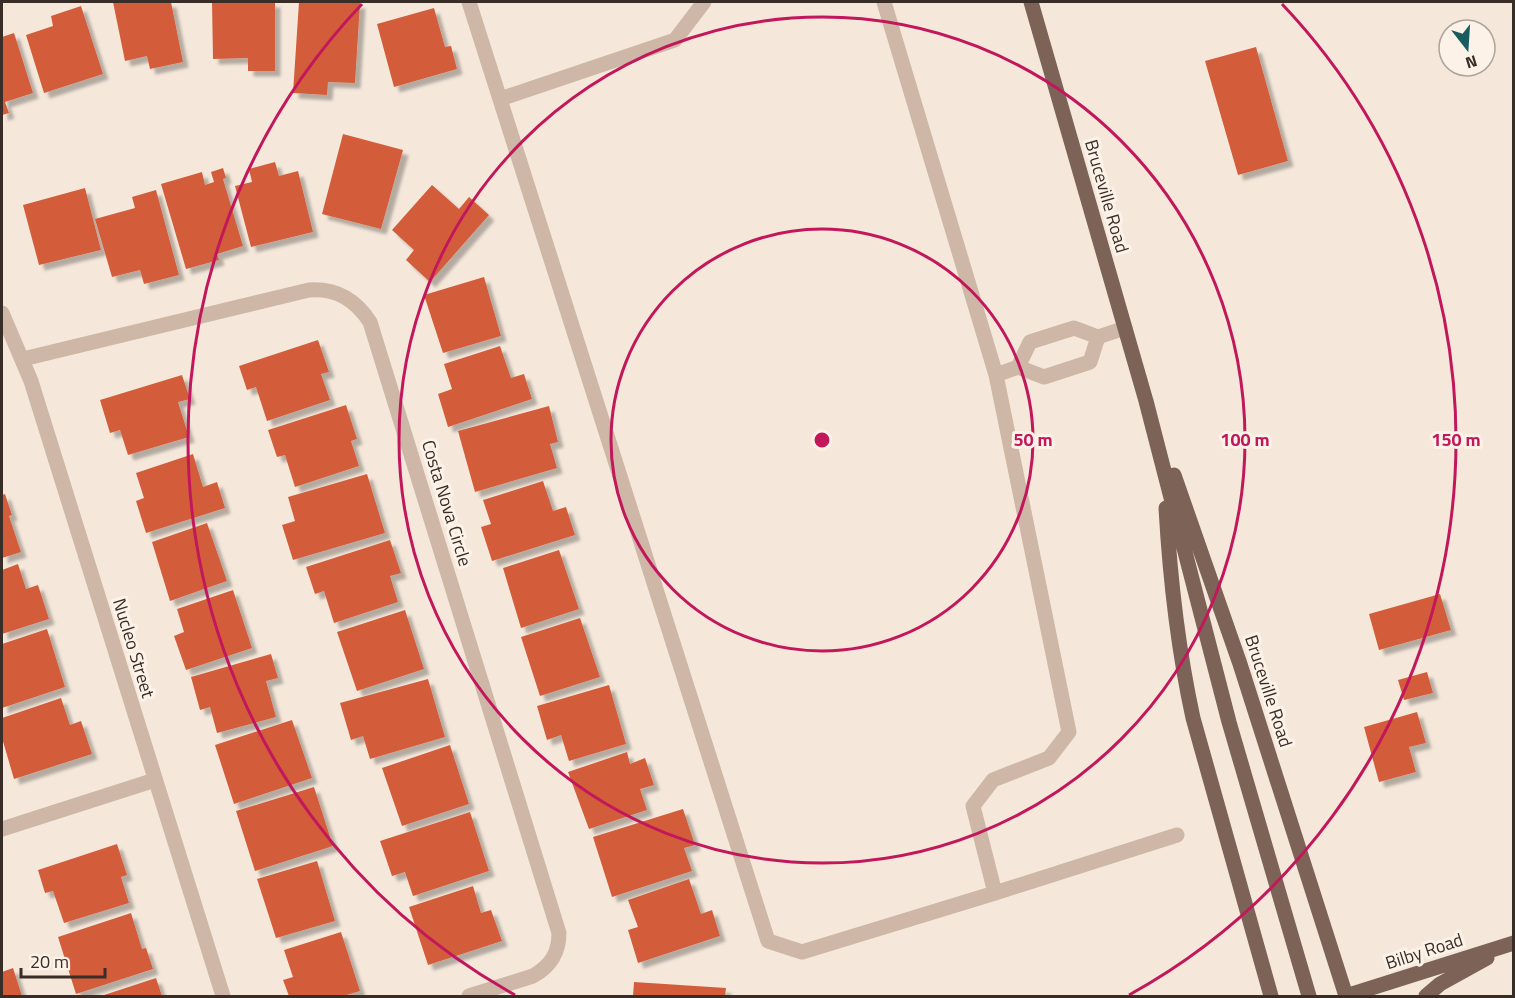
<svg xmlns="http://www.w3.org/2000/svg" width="1515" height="998" viewBox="0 0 1515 998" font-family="'Titillium Web',sans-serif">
	<defs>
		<filter id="shadow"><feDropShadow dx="5.5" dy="5.5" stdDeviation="1.5" flood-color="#0004"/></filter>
	</defs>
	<rect width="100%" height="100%" fill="#f5e8db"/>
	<!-- building -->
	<path fill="#d35d3b" filter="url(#shadow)" d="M113,2H171L183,62L150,69L147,56L125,61Z
		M212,2H275V71H248V58L213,59Z
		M299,2L360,3L355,83L328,82L327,95L293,93Z
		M81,6L103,74L44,93L26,35L53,26L51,16Z
		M434,8L445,47L451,46L457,69L394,87L377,24Z
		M14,33L33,93L5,102L9,113L2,115V37Z
		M1256,47L1288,161L1238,175L1205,61Z
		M343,134L403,150L381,229L322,214Z
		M275,162L279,176L298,171L313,232L251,247L235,186L252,182L249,169Z
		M223,168L226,178L223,179L243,246L217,254L219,260L186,269L161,184L202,172L205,185L214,182L211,172Z
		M432,185L459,209L469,197L489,215L430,282L406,260L414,250L392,230Z
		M85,188L101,250L39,265L23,205Z
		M156,190L179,275L144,284L140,270L112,277L95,219L135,208L132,197Z
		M484,277L501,336L443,353L424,295Z
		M318,340L329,372L321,374L330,400L267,421L256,387L247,390L239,366Z
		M500,346L511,378L524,374L532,399L448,427L438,394L452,389L444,364Z
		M182,375L190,399L178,402L189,437L128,455L120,430L110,433L100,400Z
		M346,405L357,439L351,441L359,466L295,487L285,455L277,457L268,430Z
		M549,406L558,442L550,444L557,468L475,492L458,431Z
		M193,454L203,487L217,482L225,508L146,533L136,501L144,498L136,473Z
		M367,474L385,533L293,560L282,525L295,521L288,497Z
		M543,481L553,511L566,507L575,535L492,561L481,527L491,524L483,500Z
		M5,494L12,515L9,516L21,552L2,558V495Z
		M207,523L227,581L170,601L152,542Z
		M390,540L401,573L390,576L398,602L334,623L324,591L315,594L306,567Z
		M559,550L579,609L521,628L503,568Z
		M18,564L26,589L38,585L49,619L2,634V570Z
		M233,590L252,648L186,670L174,636L184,632L177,609Z
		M1440,594L1451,630L1379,650L1369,614Z
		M405,610L424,669L357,691L337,632Z
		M580,618L600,677L540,696L521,637Z
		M47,629L65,687L2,708V644Z
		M271,654L278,678L266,681L276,717L217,733L210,707L200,710L191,677Z
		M1427,672L1433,693L1404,700L1398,680Z
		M428,679L445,737L370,759L363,736L351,740L340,703Z
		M609,685L626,744L569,761L561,735L547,740L537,706Z
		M61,698L70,725L81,721L92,754L14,779L2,738V718Z
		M1417,712L1426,743L1409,747L1416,772L1379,782L1364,727Z
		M292,720L312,778L234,804L215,745Z
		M450,745L469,804L402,826L382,768Z
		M627,752L630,764L645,758L654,785L640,789L647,810L589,829L568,772Z
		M314,787L333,846L255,871L236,811Z
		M683,809L695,845L684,848L692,871L612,897L593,837Z
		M470,812L489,871L413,896L405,872L392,876L380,841Z
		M117,844L127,875L121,877L129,903L64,923L53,891L45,893L38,870Z
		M317,861L335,921L276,938L257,879Z
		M689,879L701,914L712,910L720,936L638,963L628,930L638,927L628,900Z
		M473,886L481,913L491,910L502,941L428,965L409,907Z
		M131,913L142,949L146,948L153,969L76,994L58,937Z
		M341,932L360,991L343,996H289L283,980L293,977L284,950Z
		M13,968L22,996H2V972Z
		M156,978L162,996H101Z
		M634,982L726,988L725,996H633Z"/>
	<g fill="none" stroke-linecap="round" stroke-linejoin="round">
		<!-- minor -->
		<path stroke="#ceb7a6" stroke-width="15" d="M469,2L768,941L802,952L995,893L973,806L993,780L1049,758L1069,732L996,375L1018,367
			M884,2L996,375
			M500,99L675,40L704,2
			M2,313L31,381L223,996
			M1098,337L1090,362L1044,377L1018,367L1030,342L1074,328L1098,337L1125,328
			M23,359L309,290C336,288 355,299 370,322L559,933C559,953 551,966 533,976L469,996
			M2,829L155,780
			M995,893L1177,835"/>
		<!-- major -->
		<path stroke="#7d6357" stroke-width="15" d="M1031,2L1146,401L1229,722L1309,996
			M1174,475L1240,664L1346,996
			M1166,508C1170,579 1178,649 1193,718L1271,996
			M1346,996L1514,943
			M1426,996L1440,984L1487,958"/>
	</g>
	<!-- distance rings -->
	<g fill="none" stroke="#c2185b" stroke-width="3">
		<circle cx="822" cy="440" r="211"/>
		<circle cx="822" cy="440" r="423"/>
		<path d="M515 995A634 634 0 0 1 362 4M1282 4A634 634 0 0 1 1129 995"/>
	</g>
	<g text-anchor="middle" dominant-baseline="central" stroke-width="6" stroke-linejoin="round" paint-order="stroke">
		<!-- street labels -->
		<g font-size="18" fill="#392d27" stroke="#fcf2e8">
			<text transform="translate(1107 196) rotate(74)">Bruceville Road</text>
			<text transform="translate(447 503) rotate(73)">Costa Nova Circle</text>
			<text transform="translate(134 648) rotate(73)">Nucleo Street</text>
			<text transform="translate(1269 691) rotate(72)">Bruceville Road</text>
			<text transform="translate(1424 951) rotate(-18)">Bilby Road</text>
		</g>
	</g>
	<circle cx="822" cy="440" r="9" fill="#c2185b" stroke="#fcf2e8" stroke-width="3"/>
	<g font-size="18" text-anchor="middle" font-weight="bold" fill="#c2185b" stroke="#fcf2e8" stroke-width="6" stroke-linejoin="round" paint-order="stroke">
		<text x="1033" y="446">50 m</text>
		<text x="1245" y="446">100 m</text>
		<text x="1456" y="446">150 m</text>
	</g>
	<!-- border -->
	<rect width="1515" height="998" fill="none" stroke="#392d27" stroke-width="6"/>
	<!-- north arrow -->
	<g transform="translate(1467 48) rotate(163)"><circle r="28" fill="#fcf2e8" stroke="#aea39b" stroke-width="1.5"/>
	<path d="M0-4.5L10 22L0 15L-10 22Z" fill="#185c60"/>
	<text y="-9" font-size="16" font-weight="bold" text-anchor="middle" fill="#392d27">N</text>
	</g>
	<!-- scale -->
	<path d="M21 968v9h84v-9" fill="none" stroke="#392d27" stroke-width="3"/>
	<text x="30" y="968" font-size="18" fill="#392d27" stroke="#fcf2e8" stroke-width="4.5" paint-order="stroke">20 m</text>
</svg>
